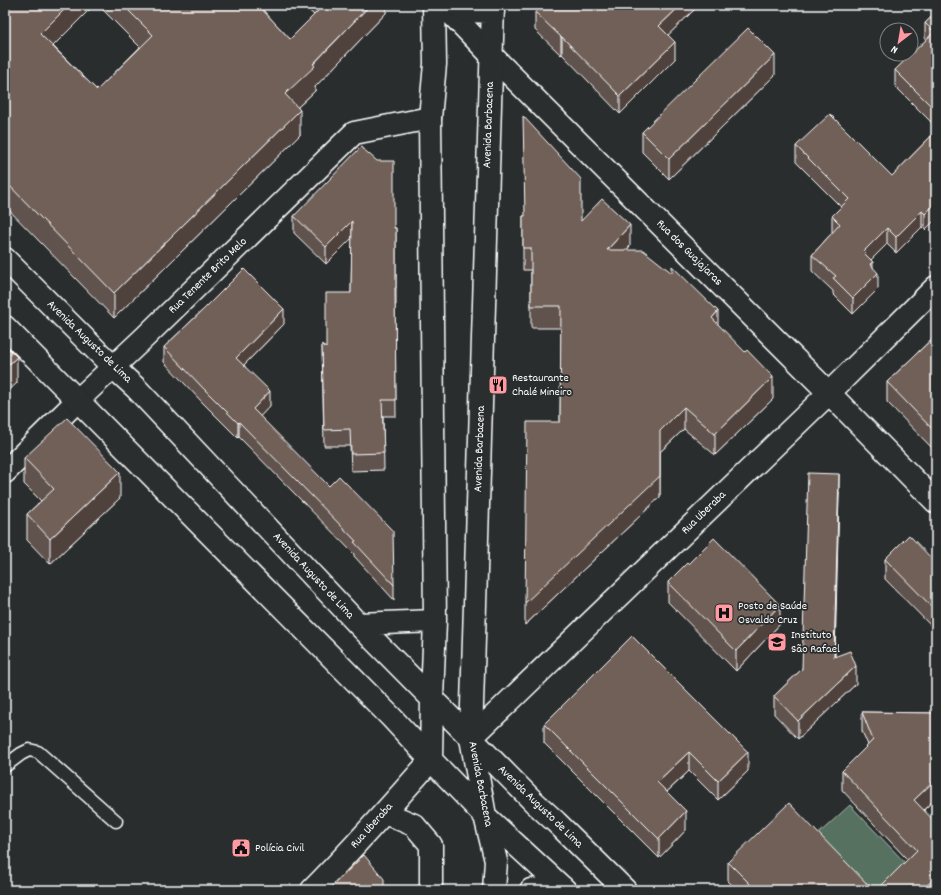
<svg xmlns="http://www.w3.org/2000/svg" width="941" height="895" viewBox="0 0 941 895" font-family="Dekko,sans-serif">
	<rect width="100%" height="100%" fill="#2a2d2e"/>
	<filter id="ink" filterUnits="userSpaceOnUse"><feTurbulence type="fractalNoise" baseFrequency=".025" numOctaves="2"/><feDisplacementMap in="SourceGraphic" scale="8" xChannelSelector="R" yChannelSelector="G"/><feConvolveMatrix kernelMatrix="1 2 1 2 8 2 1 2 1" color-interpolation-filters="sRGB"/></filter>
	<g filter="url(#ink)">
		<!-- green -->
		<path fill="#567160" stroke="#aab8b0" d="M850,805L911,869L888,890H865L815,837Z"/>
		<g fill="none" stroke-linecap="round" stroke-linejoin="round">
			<defs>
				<path id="lane" d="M5,766L21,754L29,750L38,752L116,821"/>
				<path id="street" d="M443,5L492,56L829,393L936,502
					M5,472L78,400L145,337L354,133L430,118
					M471,738L829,393L936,287
					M385,813L414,825L431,845V890"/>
				<path id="secondary" d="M455,5L468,11L493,12
					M493,5L471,738L485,816L496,861L494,890
					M5,259L113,367L136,388L358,624L534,802L556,822L625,890
					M5,327L391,717L431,760L485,816L565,890
					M358,624L435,621
					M431,760L432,698L435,621L430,118L435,64L434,5
					M312,890C354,848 392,804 431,760
					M531,890L562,887"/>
			</defs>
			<!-- lane casing -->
			<use href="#lane" stroke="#fff" stroke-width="15"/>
			<!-- street casing -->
			<use href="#street" stroke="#fff" stroke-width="25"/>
			<!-- secondary casing -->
			<use href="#secondary" stroke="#fff" stroke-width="25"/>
			<!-- lane -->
			<use href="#lane" stroke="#2a2d2e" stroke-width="12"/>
			<!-- street -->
			<use href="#street" stroke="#2a2d2e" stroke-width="22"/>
			<!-- secondary -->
			<use href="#secondary" stroke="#2a2d2e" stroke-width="22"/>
		</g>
		<!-- wall -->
		<path fill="#61534d" stroke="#fff" d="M9,5H94L53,46L97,90L140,47L98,5H258L290,39L314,15L303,5H386V13L315,87V91L298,107L300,135L114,318L5,206V9Z
			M542,5H699L668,35L675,59L620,114L562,54L561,55L535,30V12Z
			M936,13V127L895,86V70L926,40L925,39V23Z
			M775,75L669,179L642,152V132Z
			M936,131V219L925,230L922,227L896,253L887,244L871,260L878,289L853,314L833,294V291L812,271V255L832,233V216L841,207L796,162V146L892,176Z
			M294,216L396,228V305H395L396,416H383L384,470L351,471L350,446H324L322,344L326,348L351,293L352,238L326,264L294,233Z
			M523,216L581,221L630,246L627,250L718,324L773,399L715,455L684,429L660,452V497L525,625L560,422L561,328H531V270H523Z
			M203,310L284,324L244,365L270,406L260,416L394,585V600L354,556V554L239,437L238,438L203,403L164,362V347Z
			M936,335V452L887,402V382Z
			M24,458L120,498L50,564L27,540V514L41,501L24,484Z
			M839,492L835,657L856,684L798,739L774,714V696L802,669Z
			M885,559L936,563V631L885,579Z
			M668,582L780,624L736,671L668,602Z
			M632,636L748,771L718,800L689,771L667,792L686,830L659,858L544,743V724Z
			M862,712L936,713V798L924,810L936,890L842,790V771L868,745L862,731Z
			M728,862L873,890H737L728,881Z"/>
		<!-- shaded-wall -->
		<path fill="#4f433e" stroke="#fff" d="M69,5H94L40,59V34Z
			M370,5H386V13L315,87V91L285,119V94Z
			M681,5H699L659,44V26Z
			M561,37H562V54L561,55Z
			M675,42V59L620,114V96Z
			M775,55V75L669,179V159Z
			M300,110V135L114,318V293Z
			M936,203V219L925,230V214Z
			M922,211V227L896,253V237Z
			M352,221V238L326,264V247Z
			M630,225V246L607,271V250Z
			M887,228V244L863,268V252Z
			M873,262V278L870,264Z
			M878,273V289L853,314V298Z
			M284,309V324L236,373V358Z
			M718,311V333L712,318Z
			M17,357V383L5,394V368Z
			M773,377V399L715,455V434Z
			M270,391V406L253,424V409Z
			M684,407V429L660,452V497L525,625V603L660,431Z
			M239,422V437L238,438V423Z
			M120,472V498L50,564V539Z
			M839,474V492L834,675V657Z
			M780,605V624L736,671V651Z
			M856,666V684L798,739V721Z
			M689,752V771L657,801V782Z
			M748,752V771L718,800V781Z
			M936,779V798L914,819V800Z
			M686,811V830L659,858V839Z
			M936,877V890H922Z"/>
		<!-- building -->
		<path fill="#716059" stroke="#fff" d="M9,5H69L40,34L97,90L153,35L123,5H258L290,39L324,5H370L313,64L315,66L285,94L300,110L114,293L5,181V9Z
			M542,5H681L659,26L675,42L620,96L562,37H561L535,12Z
			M936,13V111L895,70L934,32L925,23Z
			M748,28L775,55L669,159L642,132Z
			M830,114L892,176L936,131V203L925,214L922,211L896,237L887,228L863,252L873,262L870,264L878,273L853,298L833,278L836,276L812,255L840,224L832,216L849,199L796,146Z
			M523,116L581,179V221L602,199L630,225L607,250H643L672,273V266L718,311L712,318L745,352L747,350L773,377L715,434L684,407L660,431V476L525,603L527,422H560L561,306H531V248H523V216H525Z
			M361,147L377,161H394V228H396V288H395L396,400H382L384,453L351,454L350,429L324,430L322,344L326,348V293H351L352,221L326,247L294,216Z
			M244,269L284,309L236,358L270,391L253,409L329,486L339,476L393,531L394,585L354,542L356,541L239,422L238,423L203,388L164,347L203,310Z
			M936,335V433L887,382Z
			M5,345L17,357L5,368Z
			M67,418L120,472L50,539L27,514L54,489L24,458Z
			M808,473L839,474L834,657L850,651L856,666L798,721L774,696L802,669Z
			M909,535L936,563V611L885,559Z
			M714,538L780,605L736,651L668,582L687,563L688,564Z
			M632,636L748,752L718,781L689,752L657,782L686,811L659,839L544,724Z
			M862,712L936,713V779L914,800L936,823V877L922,890H877L917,850L842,771L873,740Z
			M789,803L873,890H756L728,862Z
			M364,855L384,879V890H328Z"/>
	</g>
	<!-- icons -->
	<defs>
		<symbol id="restaurant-square" viewBox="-11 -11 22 22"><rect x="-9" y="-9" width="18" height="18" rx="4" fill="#ff9aa2" stroke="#2a2d2e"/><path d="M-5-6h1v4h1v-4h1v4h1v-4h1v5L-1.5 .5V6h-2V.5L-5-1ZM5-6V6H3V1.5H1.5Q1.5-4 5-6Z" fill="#111"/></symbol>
		<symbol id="hospital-square" viewBox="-11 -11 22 22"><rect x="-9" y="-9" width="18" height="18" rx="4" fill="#ff9aa2" stroke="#2a2d2e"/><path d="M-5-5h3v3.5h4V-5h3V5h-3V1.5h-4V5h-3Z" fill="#111"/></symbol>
		<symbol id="school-square" viewBox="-11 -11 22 22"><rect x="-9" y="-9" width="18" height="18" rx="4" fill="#ff9aa2" stroke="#2a2d2e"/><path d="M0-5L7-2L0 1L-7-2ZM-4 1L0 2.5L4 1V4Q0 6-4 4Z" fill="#111"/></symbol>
		<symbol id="civic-square" viewBox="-11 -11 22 22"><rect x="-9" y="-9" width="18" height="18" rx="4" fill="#ff9aa2" stroke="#2a2d2e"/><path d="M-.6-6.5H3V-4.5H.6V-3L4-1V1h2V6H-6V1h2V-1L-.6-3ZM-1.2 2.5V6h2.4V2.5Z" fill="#111"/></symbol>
	</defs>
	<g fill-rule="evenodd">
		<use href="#restaurant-square" x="487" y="374" width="22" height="22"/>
		<use href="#hospital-square" x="713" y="602" width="22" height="22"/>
		<use href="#school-square" x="766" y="631" width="22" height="22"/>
		<use href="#civic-square" x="230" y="837" width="22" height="22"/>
	</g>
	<g text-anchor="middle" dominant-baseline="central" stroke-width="3.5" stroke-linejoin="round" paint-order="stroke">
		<!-- street labels -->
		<g font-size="12" fill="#fff" stroke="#2a2d2e">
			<text transform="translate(489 125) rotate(-88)">Avenida Barbacena</text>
			<text transform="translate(689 253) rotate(45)">Rua dos Guajajaras</text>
			<text transform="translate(208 276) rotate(-44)">Rua Tenente Brito Melo</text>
			<text transform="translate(89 342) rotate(44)">Avenida Augusto de Lima</text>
			<text transform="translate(480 449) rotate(-88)">Avenida Barbacena</text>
			<text transform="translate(704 513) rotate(-44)">Rua Uberaba</text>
			<text transform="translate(313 576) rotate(47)">Avenida Augusto de Lima</text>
			<text transform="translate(480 784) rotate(79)">Avenida Barbacena</text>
			<text transform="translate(540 807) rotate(44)">Avenida Augusto de Lima</text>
			<text transform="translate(372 826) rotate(-48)">Rua Uberaba</text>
		</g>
		<!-- poi labels -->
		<g font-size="12" fill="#fff" stroke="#2a2d2e" text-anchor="start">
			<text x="512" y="378">Restaurante<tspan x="512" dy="14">Chalé Mineiro</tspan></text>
			<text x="738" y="606">Posto de Saúde<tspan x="738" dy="14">Osvaldo Cruz</tspan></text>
			<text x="791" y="635">Instituto<tspan x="791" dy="14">São Rafael</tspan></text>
			<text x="255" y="848">Polícia Civil</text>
		</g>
	</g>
	<!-- margin -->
	<rect width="941" height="895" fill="none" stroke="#2a2d2e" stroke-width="20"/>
	<rect x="10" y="10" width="921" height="875" fill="none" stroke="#fff" stroke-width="1.5" filter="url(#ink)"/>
	<!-- north arrow -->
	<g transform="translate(899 42) rotate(211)"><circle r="19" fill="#2a2d2e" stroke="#7f8182"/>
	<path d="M0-3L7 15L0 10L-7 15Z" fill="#ff9aa2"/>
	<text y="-6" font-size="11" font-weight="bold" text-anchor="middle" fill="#ffffff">N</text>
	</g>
</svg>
